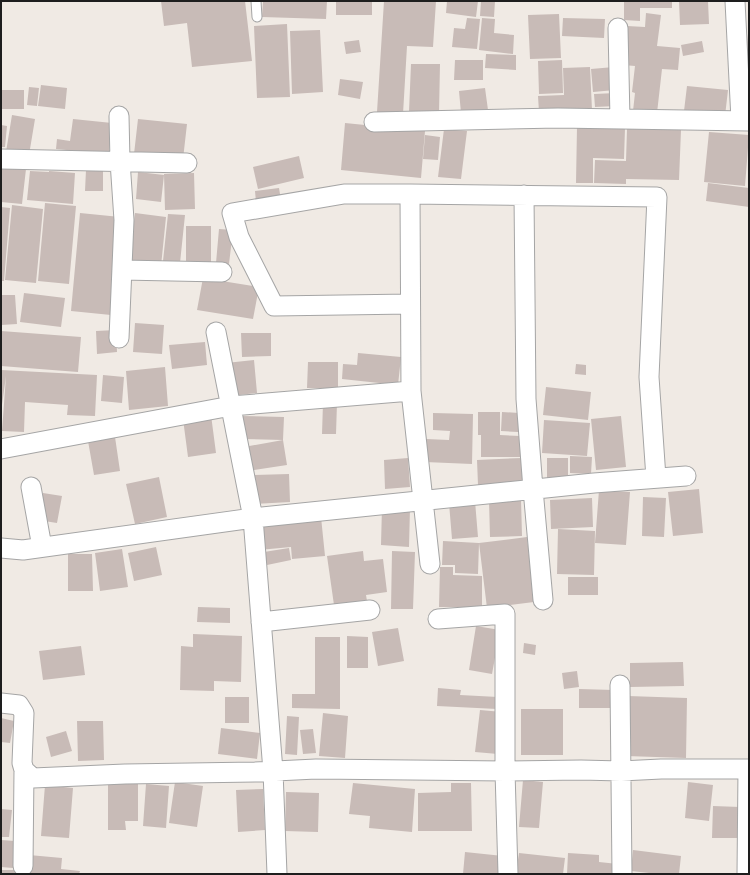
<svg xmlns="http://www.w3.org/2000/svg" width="750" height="875" viewBox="0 0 750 875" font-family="'Exo 2',sans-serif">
	<rect width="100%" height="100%" fill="#f0eae4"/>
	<!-- building -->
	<path fill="#c8bbb7" d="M161,1H245L252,61L192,67L187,23L164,26Z
		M263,1H327L326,19L262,17Z
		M336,1H372V15H336Z
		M384,1H436L433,47L407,46L403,114L377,112Z
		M447,1H478L476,17L446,13Z
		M481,1H495L494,17L480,16Z
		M624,1H672V8H640V21L624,20Z
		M679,1H708L709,24L680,25Z
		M646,13L661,15L657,46L680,48L678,70L662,69L657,113L633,111L635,93L632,92L635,66L623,65L627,26L645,27Z
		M559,14L561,58L530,59L528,15Z
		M467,18L480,19L477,49L452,47L454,28L465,29Z
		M482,18L495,19L494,33L514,35L513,54L479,50Z
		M563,18L605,19L604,38L562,36Z
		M287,24L290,97L257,98L254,26Z
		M320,30L323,92L292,94L290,31Z
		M748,34H749V52H746Z
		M359,40L361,52L346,54L344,42Z
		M702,41L704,52L683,56L681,45Z
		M486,54L516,55V70L485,68Z
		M455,60H483V80H454Z
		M562,60L563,93L539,94L538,61Z
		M411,64H440L439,113L409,112Z
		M590,67L592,110L539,112L538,96L564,95L563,68Z
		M614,67L615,90L593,92L591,69Z
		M340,79L363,82L360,99L338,95Z
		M41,85L67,88L65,109L38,106Z
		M687,86L728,90L725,116L684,111Z
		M29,87L39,88L37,106L27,105Z
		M485,88L488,110L461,113L459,91Z
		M1,90H24V109H1Z
		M616,93V106L595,107L594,94Z
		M12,115L35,119L29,155L6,152Z
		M73,119L112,123L109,154L56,149L57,139L70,141Z
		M138,119L187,124L183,159L134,154Z
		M345,123L425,131L421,178L341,170Z
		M1,125L7,126L5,147H1Z
		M577,127L625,128L624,159L593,158V183H576Z
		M444,129L467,131L461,179L438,177Z
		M627,129L681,130L679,180L626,179V184L594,183L595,160L626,161Z
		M709,132L749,135L745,186L704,182Z
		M425,135L440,137L438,160L423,159Z
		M299,156L304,178L258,189L253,167Z
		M1,167L26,169L22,204L1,202Z
		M86,170H103V191H85Z
		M30,171L49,172V171L75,173L73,204L27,200Z
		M138,172L164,175L161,202L136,199Z
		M194,173L195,209L165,210L164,174Z
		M708,183L749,188V207L706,201Z
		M279,188L281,200L256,202L255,191Z
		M45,203L76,206L69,284L38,281Z
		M12,205L43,209L36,283L5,280Z
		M1,207L10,208L4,281H1Z
		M80,213L120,217L111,315L71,311Z
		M135,213L166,217L161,266L129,262Z
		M168,214L185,215L180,263L163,261Z
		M186,226H211V263H186Z
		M219,229L233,230L229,264L216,263Z
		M203,278L259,287L253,319L197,310Z
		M24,293L65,298L61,327L20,322Z
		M1,295H15L17,324L1,325Z
		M135,323L164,325L162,354L133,352Z
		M116,330L117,352L97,354L96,331Z
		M1,331L81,337L78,372L1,366Z
		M241,333H271V356L242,357Z
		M205,342L207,365L172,369L169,345Z
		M358,353L401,357L398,385L342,379L343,364L357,365Z
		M254,360L257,393L230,396L226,363Z
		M308,362H338V388H307Z
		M576,364L586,365V375L575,374Z
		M165,367L168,406L129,410L126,371Z
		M1,370L97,375L95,416L67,415L68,405L25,402L24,432L2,431L6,376L2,405H1Z
		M103,375L124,377L122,403L101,401Z
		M546,387L591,392L588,420L543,415Z
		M323,403H337L336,434H322Z
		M478,412H500V435L520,436V457H481V435H478Z
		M502,412L519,413L518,432L501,431Z
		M433,413L473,414L472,464L425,462L426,439L449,440L450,431L433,430Z
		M211,415L216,453L188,457L183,419Z
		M240,416L284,417L283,440L240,439Z
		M621,416L626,467L596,470L591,419Z
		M544,420L590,423L587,456L542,453Z
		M115,437L120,471L94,475L88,441Z
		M283,440L287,465L247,471L244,447Z
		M570,456L592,457L591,474L570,473Z
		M408,458L410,487L385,489L384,460Z
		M522,458L524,483L478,485L477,460Z
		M547,458H568V478H547Z
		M289,474L290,502L253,504L252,475Z
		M159,477L167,517L135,524L126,484Z
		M699,489L703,533L673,536L668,492Z
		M599,490L630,492L626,545L595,543Z
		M43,493L62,496L57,523L38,520Z
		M643,497L666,498L664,537L642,536Z
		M592,498L593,527L551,529L550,500Z
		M521,499L522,536L490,537L489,500Z
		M475,501L478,537L452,539L449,503Z
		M382,507L410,508L409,547L381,545Z
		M321,517L325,556L292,559L291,547L259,550L257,524Z
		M558,529L595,531L594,575L557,574Z
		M527,537L534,602L487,608L479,543Z
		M443,541L479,543L478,574L455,573V565H442Z
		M156,547L162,575L134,581L128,553Z
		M289,548L291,560L267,565L264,552Z
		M122,549L128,587L100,591L95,553Z
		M363,551L364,561L383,559L387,592L366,595L367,601L334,605L327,556Z
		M392,551L415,552L413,609H391Z
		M68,554H92L93,591H68Z
		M440,567H453V575L482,576V607H439Z
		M568,577H598V595H568Z
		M198,607L230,608V623L197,622Z
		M476,626L500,630L492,674L469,670Z
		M398,628L404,661L378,666L372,632Z
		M193,634L242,636L241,682L214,681V691L180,690L181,646L193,647Z
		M347,636L368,637V668H347Z
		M315,637H340V709L292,708V694H315Z
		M524,643L536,645L535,655L523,653Z
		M81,646L85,675L43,680L39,651Z
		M683,662L684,686L630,687V663Z
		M577,671L579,687L564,689L562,673Z
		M438,688L461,690L460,695L498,697L497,709L437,706Z
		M579,689L614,690L613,708H579Z
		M628,696L687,698L686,758L626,756Z
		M225,697H249V723H225Z
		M521,709H563V755H521Z
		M480,710L502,712L498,754L475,752Z
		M323,713L348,716L345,758L319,756Z
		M287,716L299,717L297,755L285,754Z
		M1,718L14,721L10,743L1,742Z
		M77,721H103L104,760L78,761Z
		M221,728L260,733L257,759L218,754Z
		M313,729L316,753L303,754L300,730Z
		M66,731L72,751L51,757L46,737Z
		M523,780L543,782L539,828L519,827Z
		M175,782L203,786L197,827L169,823Z
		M688,782L713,785L709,821L685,818Z
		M353,783L415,789L412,832L369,828L370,816L349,814Z
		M451,783H471L472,831H418V793L451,792Z
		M108,784H138V821H125L126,830H108Z
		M146,784L169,786L166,828L143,826Z
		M45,785L73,788L69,838L41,836Z
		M263,789L265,830L238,832L236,790Z
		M286,792L319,793L318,832L285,831Z
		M713,806L740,807L739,838H712Z
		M1,809L12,810L9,837H1Z
		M1,840L15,841L13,868L1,867Z
		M633,850L681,856L679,874H658L631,871Z
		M465,852L503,856L501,874H463Z
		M519,853L565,858L563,874L516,873Z
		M568,853L599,855V862L618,864L617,874H567Z
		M29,855L62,858L61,869L80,871L79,874H27Z
		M1,870H16V874H1Z"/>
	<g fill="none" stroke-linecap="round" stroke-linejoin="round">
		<defs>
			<path id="lane" d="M256,1L257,17"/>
			<path id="street" d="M735,1L741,120
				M618,28L620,119
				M119,116L120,161L124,220L119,338
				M374,122L558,118L749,121
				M1,159L187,163
				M410,194H344L232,213L239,237L274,306L410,304
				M524,195L526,399L533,489L543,600
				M122,270L222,272
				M1,449L231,406L411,391
				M31,487L42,547
				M1,548L23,550L253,518L216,332
				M430,564L411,391L410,194L657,197L649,377L656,478
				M438,619L505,614V771L508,874
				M261,622L370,610
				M620,685L622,874
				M1,703L19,705L24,713L22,763L24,770L33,778L125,774L255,772L316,769L505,771L581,770L621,771L661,769H749
				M23,866L24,770
				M277,874L273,771L253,518L594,483L686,476
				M747,874L748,769"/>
		</defs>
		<!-- lane casing -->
		<use href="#lane" stroke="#a5a5a5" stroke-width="11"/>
		<!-- street casing -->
		<use href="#street" stroke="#a5a5a5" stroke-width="21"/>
		<!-- lane -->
		<use href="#lane" stroke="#fff" stroke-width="9"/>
		<!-- street -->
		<use href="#street" stroke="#fff" stroke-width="19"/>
	</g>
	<!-- border -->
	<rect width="750" height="875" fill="none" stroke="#1e1e1e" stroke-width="4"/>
</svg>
